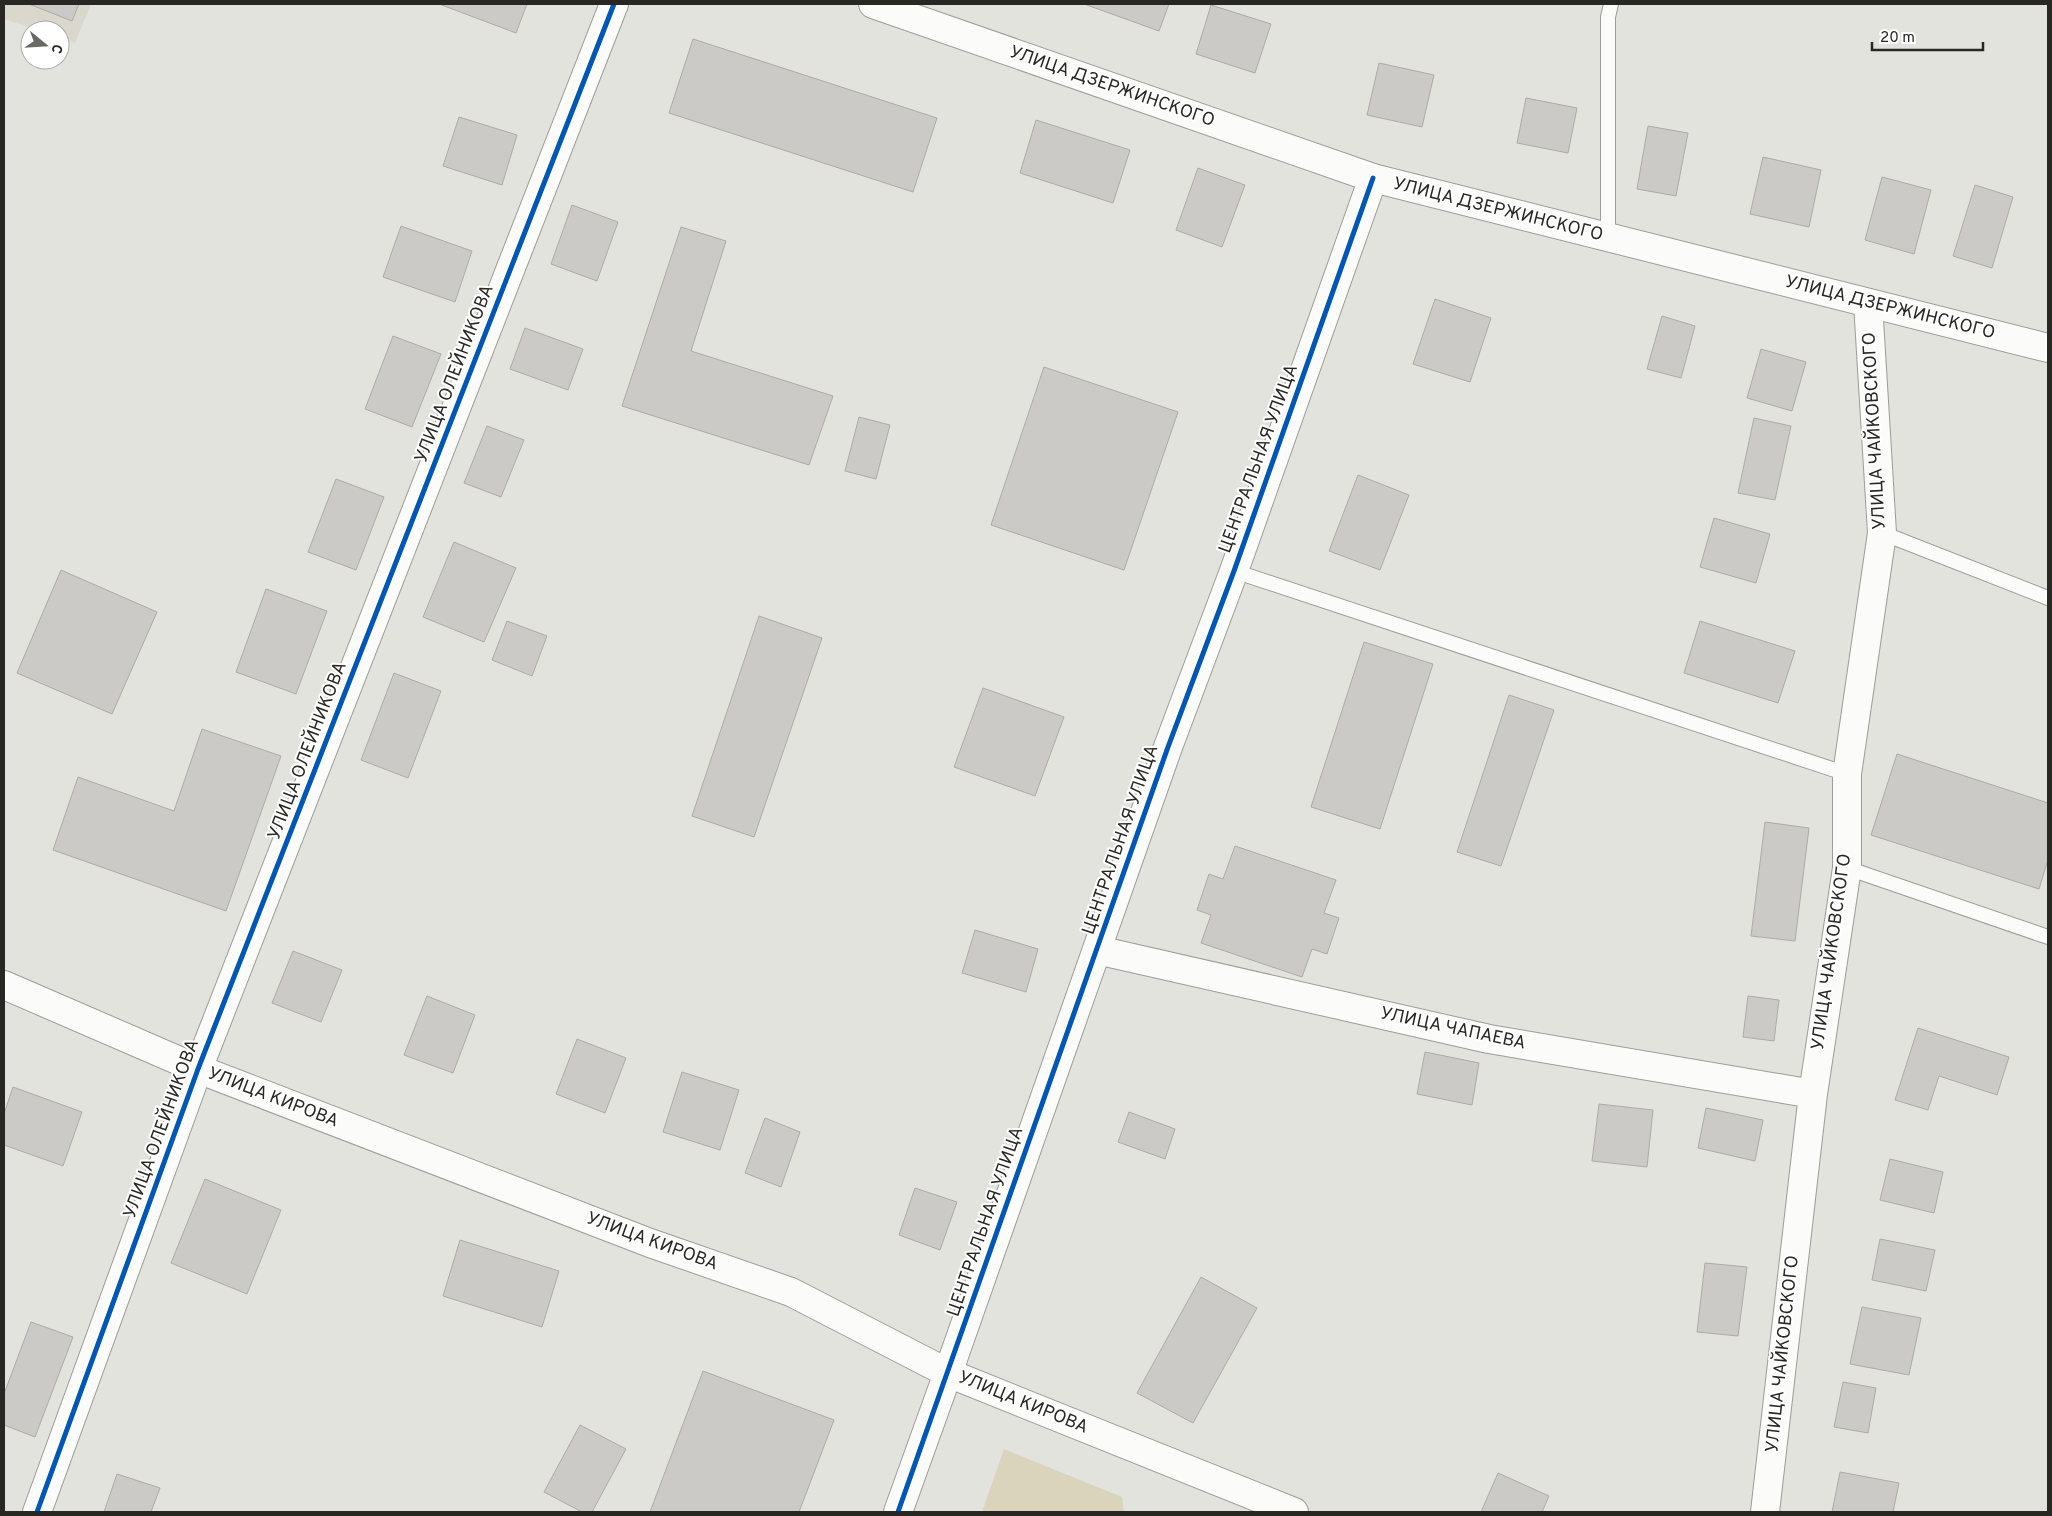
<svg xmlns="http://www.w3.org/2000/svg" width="2052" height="1516" viewBox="0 0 2052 1516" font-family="Overpass,sans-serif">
	<rect width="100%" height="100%" fill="#e3e3de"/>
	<!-- built -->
	<path fill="#dad7cc" d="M4,4H91L75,43L60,38V30H37L4,19Z"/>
	<!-- green -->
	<path fill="#dad4bc" d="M1004,1449L1122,1497L1124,1512H982Z"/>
	<!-- building -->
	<path fill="#cbcac7" stroke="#ababa7" d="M29,4H79L72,21Z
		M439,4H527L516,33Z
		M1084,4H1169L1159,31Z
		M1211,5L1271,24L1255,73L1196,54Z
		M693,39L937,118L913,192L669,113Z
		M1379,63L1434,75L1422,127L1367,115Z
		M1526,98L1577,108L1568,153L1517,143Z
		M459,117L517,135L502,185L443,166Z
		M1036,120L1130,150L1113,203L1020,173Z
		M1648,126L1688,133L1676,196L1637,189Z
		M1763,157L1821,170L1809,227L1750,214Z
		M1198,168L1245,185L1222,247L1176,230Z
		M1882,177L1931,190L1914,254L1865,240Z
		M1975,185L2013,197L1992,268L1953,256Z
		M572,205L618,222L597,281L551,264Z
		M401,226L472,251L455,302L383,277Z
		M681,227L726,241L691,351L833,396L809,465L622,406Z
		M1435,299L1491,318L1470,382L1413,364Z
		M1662,316L1695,326L1681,378L1647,369Z
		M525,328L583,349L568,390L510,369Z
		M393,336L441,354L412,427L365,409Z
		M1761,349L1806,362L1792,411L1747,398Z
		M1044,367L1178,412L1124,570L991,525Z
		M859,417L890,425L876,479L845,471Z
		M1754,418L1791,426L1775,500L1738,493Z
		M487,426L524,440L501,497L464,483Z
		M1358,475L1409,495L1380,570L1329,551Z
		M336,479L384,497L356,570L308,552Z
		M1714,518L1770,534L1756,583L1700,567Z
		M454,542L516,568L484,642L423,617Z
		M61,570L157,612L112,714L17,673Z
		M266,589L327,611L296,694L236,672Z
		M759,616L822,638L754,837L692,816Z
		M507,621L547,636L532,676L492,660Z
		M1700,621L1795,651L1778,703L1684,673Z
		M1364,642L1433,664L1380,829L1311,807Z
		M394,673L441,691L408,778L361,760Z
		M983,688L1064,717L1035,796L954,767Z
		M1509,695L1554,710L1501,866L1457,852Z
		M202,729L281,756L226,911L53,850L78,777L174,811Z
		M1897,754L2048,803V860L2039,889L1871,835Z
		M1765,822L1809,828L1795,941L1751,936Z
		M1235,846L1336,880L1324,913L1339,918L1327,954L1312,949L1302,977L1201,943L1211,915L1197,910L1209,874L1223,879Z
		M975,930L1038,949L1026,992L962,973Z
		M293,951L342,970L321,1022L272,1003Z
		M427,996L475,1015L453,1073L404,1055Z
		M1748,996L1779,1000L1774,1041L1743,1037Z
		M1918,1028L2009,1057L1997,1095L1939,1076L1928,1110L1895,1100Z
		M577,1039L626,1058L605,1113L556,1094Z
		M1425,1052L1479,1063L1472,1105L1417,1094Z
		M682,1072L739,1090L720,1150L663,1132Z
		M13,1087L82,1112L63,1166L4,1145V1114Z
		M1599,1104L1653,1110L1647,1167L1592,1161Z
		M1706,1108L1763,1120L1755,1161L1698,1148Z
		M1129,1112L1175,1129L1165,1159L1118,1142Z
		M765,1118L800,1132L781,1187L745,1173Z
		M1890,1159L1943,1172L1934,1213L1880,1200Z
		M205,1179L281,1210L247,1294L171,1263Z
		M915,1188L957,1202L940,1250L899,1235Z
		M1880,1239L1935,1250L1926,1291L1872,1280Z
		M460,1240L559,1271L542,1327L443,1296Z
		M1705,1263L1747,1267L1738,1336L1697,1332Z
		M1201,1277L1257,1308L1193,1423L1137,1393Z
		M1862,1307L1921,1318L1909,1375L1850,1364Z
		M31,1322L73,1337L35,1437L4,1425V1394Z
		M703,1371L834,1420L799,1512H650Z
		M1843,1382L1876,1388L1868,1433L1834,1427Z
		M580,1425L626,1449L592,1512H582L544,1492Z
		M1840,1472L1899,1483L1893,1512H1832Z
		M1498,1473L1549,1496L1542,1512H1481Z
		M117,1474L160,1488L151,1512H104Z"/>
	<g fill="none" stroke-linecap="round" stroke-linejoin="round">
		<defs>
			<path id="lane" d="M1608,238V17L1611,4
				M1882,533L2048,598
				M1234,571L1847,774
				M1847,868L2048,937"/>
			<path id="street" d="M873,4L1373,178
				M1097,950L1489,1039L1813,1094
				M37,1512L198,1069L614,4
				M898,1512L948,1373L1294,1512
				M1765,1512L1813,1094L1847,868V774L1882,533L1868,303"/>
			<path id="secondary" d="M4,985L198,1069L650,1243L791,1292L948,1373L1168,747L1234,571L1373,178L2048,348"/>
		</defs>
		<!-- lane casing -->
		<use href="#lane" stroke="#9c9c98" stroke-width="16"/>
		<!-- street casing -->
		<use href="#street" stroke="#9c9c98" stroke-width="30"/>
		<!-- secondary casing -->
		<use href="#secondary" stroke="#9c9c98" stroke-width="30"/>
		<!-- lane -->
		<use href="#lane" stroke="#fbfbfa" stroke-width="14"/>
		<!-- street -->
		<use href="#street" stroke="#fbfbfa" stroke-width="28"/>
		<!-- secondary -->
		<use href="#secondary" stroke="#fbfbfa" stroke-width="28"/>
		<defs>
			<path id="cycleway" d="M37,1512L198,1069L614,4
				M898,1512L1168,747L1234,571L1373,178"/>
		</defs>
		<!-- cycleway casing -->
		<use href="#cycleway" stroke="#fff" stroke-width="8"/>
		<!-- cycleway -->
		<use href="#cycleway" stroke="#0057b8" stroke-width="5"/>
	</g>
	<g text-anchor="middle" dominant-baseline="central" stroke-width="4" stroke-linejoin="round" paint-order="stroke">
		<!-- street labels -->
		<g font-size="18" fill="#282723" stroke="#fff">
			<text transform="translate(1112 87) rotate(19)">УЛИЦА ДЗЕРЖИНСКОГО</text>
			<text transform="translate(1498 210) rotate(14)">УЛИЦА ДЗЕРЖИНСКОГО</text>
			<text transform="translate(1890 308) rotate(14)">УЛИЦА ДЗЕРЖИНСКОГО</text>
			<text transform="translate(455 374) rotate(-69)">УЛИЦА ОЛЕЙНИКОВА</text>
			<text transform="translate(1875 431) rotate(-93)">УЛИЦА ЧАЙКОВСКОГО</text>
			<text transform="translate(1259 459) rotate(-70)">ЦЕНТРАЛЬНАЯ УЛИЦА</text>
			<text transform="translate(308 751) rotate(-69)">УЛИЦА ОЛЕЙНИКОВА</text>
			<text transform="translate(1121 840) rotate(-71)">ЦЕНТРАЛЬНАЯ УЛИЦА</text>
			<text transform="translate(1832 952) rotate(-82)">УЛИЦА ЧАЙКОВСКОГО</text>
			<text transform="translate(1453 1029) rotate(12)">УЛИЦА ЧАПАЕВА</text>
			<text transform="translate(273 1098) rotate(21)">УЛИЦА КИРОВА</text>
			<text transform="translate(162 1129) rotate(-70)">УЛИЦА ОЛЕЙНИКОВА</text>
			<text transform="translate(986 1222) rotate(-71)">ЦЕНТРАЛЬНАЯ УЛИЦА</text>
			<text transform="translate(652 1242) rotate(20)">УЛИЦА КИРОВА</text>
			<text transform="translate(1783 1354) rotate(-84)">УЛИЦА ЧАЙКОВСКОГО</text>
			<text transform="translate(1023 1403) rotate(22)">УЛИЦА КИРОВА</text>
		</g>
	</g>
	<!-- border -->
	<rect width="2052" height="1516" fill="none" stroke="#282723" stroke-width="10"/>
	<!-- north arrow -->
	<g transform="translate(45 45) rotate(108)"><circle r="24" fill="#ffffff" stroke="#a9a9a7"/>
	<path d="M0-4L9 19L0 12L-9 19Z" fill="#696964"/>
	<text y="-8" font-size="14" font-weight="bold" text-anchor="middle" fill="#282723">С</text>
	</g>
	<!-- scale -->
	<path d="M1872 42v8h111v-8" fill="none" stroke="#282723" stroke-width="2.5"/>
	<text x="1880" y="42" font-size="15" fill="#282723" stroke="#ffffff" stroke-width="4" paint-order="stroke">20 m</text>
</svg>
